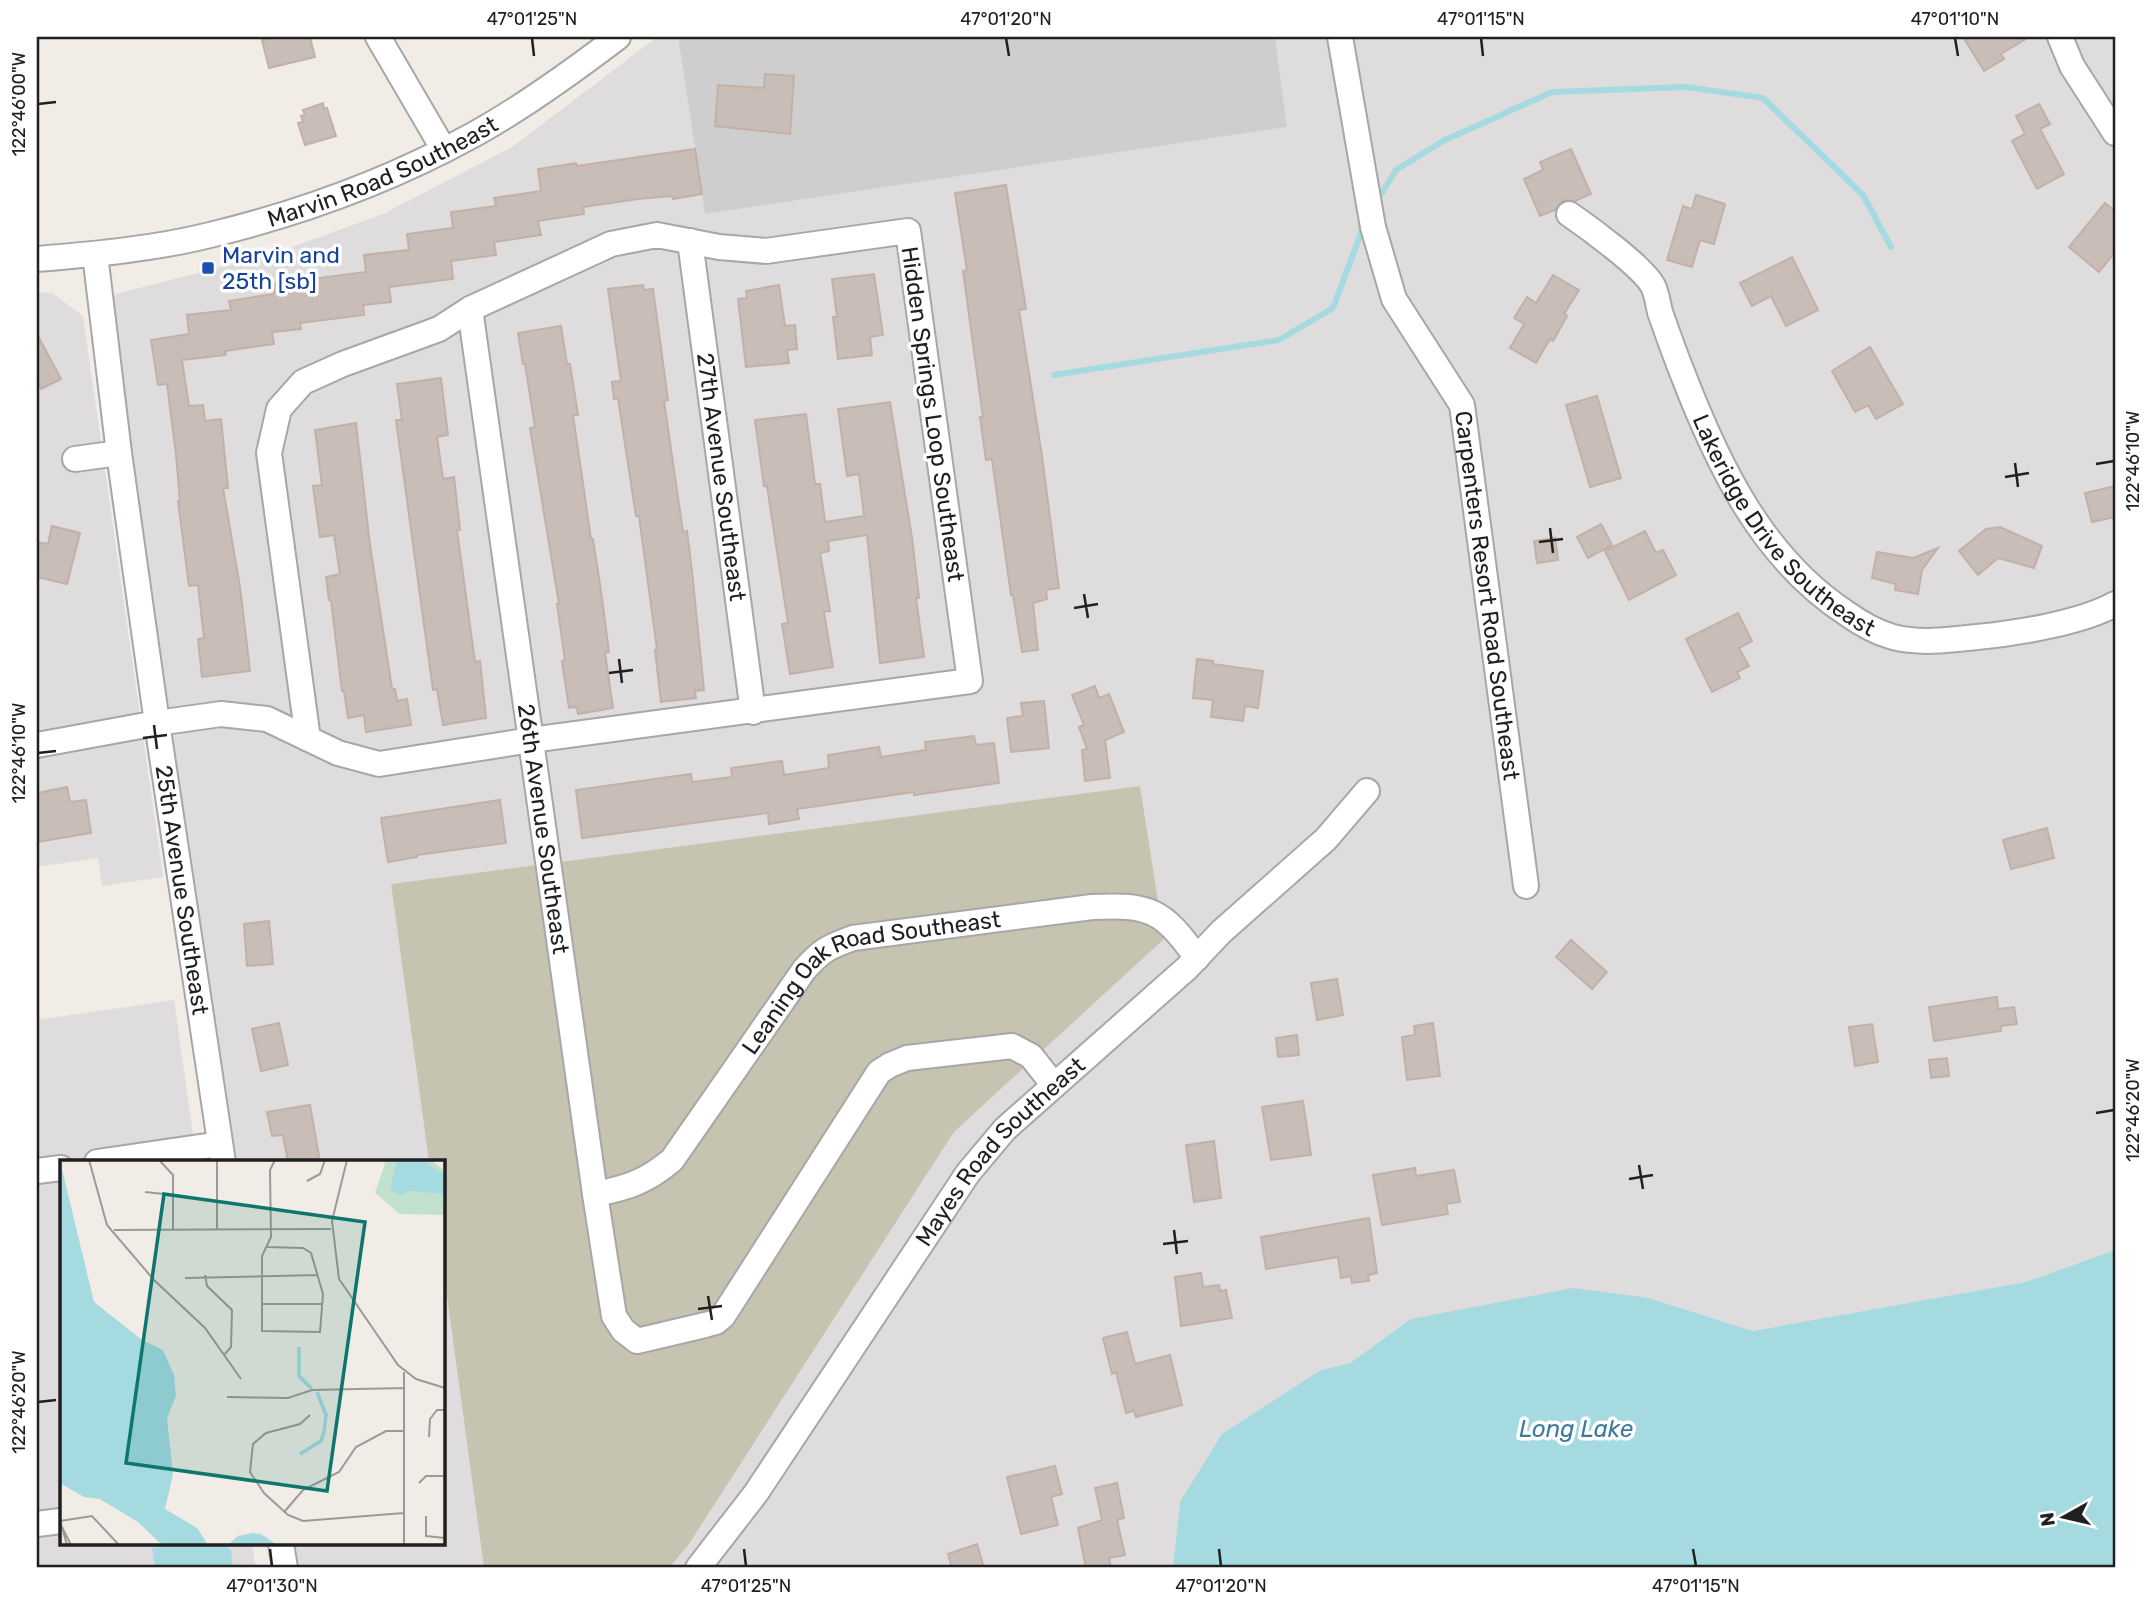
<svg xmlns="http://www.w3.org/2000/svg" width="2152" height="1605" viewBox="0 0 2152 1605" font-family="Rubik,sans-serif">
	<rect width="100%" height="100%" fill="#f1ece5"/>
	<!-- residential -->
	<path fill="#dedcdd" d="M657,37H678L705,214L1287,127L1275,37H2115V1250L2026,1282L1751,1331L1649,1298L1411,1319L1350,1363L1321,1370L1180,1502L1173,1568H669L689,1544L954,1132L1164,939L1140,786L391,884L429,1162H235L108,296L276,253L383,214L512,147Z
		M37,292L52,293L83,316L163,877L102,886L98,858L37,867Z
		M174,1000L197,1162H61V1544H252L256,1568H37V1020Z
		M443,1267L484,1568H298L294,1544H443Z"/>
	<!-- religious -->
	<path fill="#cecece" d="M678,37H1275L1287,127L705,214Z"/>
	<!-- construction -->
	<path fill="#c6c3b0" d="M1140,786L1164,939L954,1132L689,1544L669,1568H484L443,1267V1162H429L391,884Z"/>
	<!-- water -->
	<path fill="#a4dae0" d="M2115,1250V1568H1173L1180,1502L1222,1434L1321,1370L1350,1363L1411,1319L1573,1288L1649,1298L1752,1331L2026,1282Z
		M183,1544H224L231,1550L233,1568H155L152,1548Z"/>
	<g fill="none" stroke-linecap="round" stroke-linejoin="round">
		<!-- stream -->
		<path stroke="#a4dae0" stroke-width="6" d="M1382,193L1396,170L1443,141L1552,92L1686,87L1763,98L1863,195L1891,247
			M1054,375L1279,340L1333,308L1364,225"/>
	</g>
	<!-- building -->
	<path fill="#c9bdb8" stroke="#c3b0a7" stroke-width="2" d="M277,37H310L315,57L269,68L262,40Z
		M1963,37H2029L2001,54L2004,59L1984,71Z
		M765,74L794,76L790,134L715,126L718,85L764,88Z
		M323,103L324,109L327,108L336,136L305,145L298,123L303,122L301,116L305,115L303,110Z
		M2039,104L2050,124L2040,129L2064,174L2037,189L2012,141L2025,134L2016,116Z
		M695,149L702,194L673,199L672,196L638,199L583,207L584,214L538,221L541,235L494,242L496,255L451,261L453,279L389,287L391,302L363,305L364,315L300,323L301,329L272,332L274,344L225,351L226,355L182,360L189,406L203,405L205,421L221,419L228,488H223L240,587L250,671L202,677L198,639L204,638L198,585L189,586L178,501H180L176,454L167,384L158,385L151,340L189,334L187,315L231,310L229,301L274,294L273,284L366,272L364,255L409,250L407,234L453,228L451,212L496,206L494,198L541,191L538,169L576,163L577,166Z
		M1571,149L1591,194L1575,201L1563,200L1555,210L1540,216L1524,179L1543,170L1540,162Z
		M1006,185L1026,309L1019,310L1042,456L1059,588L1046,590L1047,599L1033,603L1038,650L1022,652L1013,595H1011L992,459L986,460L980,417H983L963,271L967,270L955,193Z
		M1696,195L1725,204L1714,244L1700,240L1692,267L1667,260L1683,206L1692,209Z
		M2105,203L2115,211V252L2099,272L2069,247Z
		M1792,257L1818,310L1786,326L1771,296L1752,306L1740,283Z
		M874,274L883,335L870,337L872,355L838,359L833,317H837L832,279Z
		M1553,275L1579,290L1564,314L1567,316L1553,341L1550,339L1536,363L1510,348L1524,324L1514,318L1527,297L1536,303Z
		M643,285L644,290L653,289L668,400L664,401L683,532L687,531L692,571L704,690L695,691L696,698L661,702L655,650L657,649L639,516H636L618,398L614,399L612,382L621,381L608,289Z
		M779,285L785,326L795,325L797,349L787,350L789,363L746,367L738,299L747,298L746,291Z
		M561,326L567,364H570L578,415H573L591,539H593L601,591L609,652L605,653L613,708L578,714L577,707L569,708L562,661L565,660L557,604H559L530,428L535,427L525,364H523L518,333Z
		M37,334L61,379L41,389L37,381Z
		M1870,347L1903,404L1876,419L1868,405L1855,412L1832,371Z
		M441,378L448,435L437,437L443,479L454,477L460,530H457L475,662L480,661L486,718L443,725L437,689L433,690L396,420H402L397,384Z
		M1597,396L1621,478L1590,487L1566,405Z
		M890,402L912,538L919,598H916L924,657L880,663L867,535L828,541L829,551L820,553L830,611L824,612L833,667L790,674L782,624L788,623L767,486H764L755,420L806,414L815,484H820L825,522L864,516L859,474L847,476L838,409Z
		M356,423L370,545L392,689H395L397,701L407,699L411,725L366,732L364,715L348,718L344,691H342L331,600H329L326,577L340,574L334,535L320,537L313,486L322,485L315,430Z
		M2115,486V517L2092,522L2085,493Z
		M1601,524L1612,545L1588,558L1577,537Z
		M52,526L80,533L67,584L37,577V542L48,544Z
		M2000,527L2042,546L2034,568L1998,558L1978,575L1959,551L1986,529Z
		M1645,531L1656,553L1663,550L1676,575L1629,600L1605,551Z
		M1555,538L1558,560L1537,563L1534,541Z
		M1938,548L1922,570L1918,594L1895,590L1896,584L1872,578L1877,552L1913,558Z
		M1738,613L1752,641L1739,648L1749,666L1737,672L1740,678L1712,692L1686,639Z
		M1197,659L1213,661V664L1263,671L1258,708L1245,706L1243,721L1211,717L1213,700L1193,698Z
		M1095,686L1099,698L1109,694L1124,732L1105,740L1110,778L1085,781L1082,750L1087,749L1079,727L1084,725L1072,695Z
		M1044,701L1049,748L1011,752L1007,718L1023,716L1021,703Z
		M974,736L976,745L994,743L999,783L914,795V792L797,809L799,819L769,824L768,813L582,838L576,790L691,774L692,782L732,777L731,768L782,761L784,775L829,768L828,755L879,747L881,757L926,750L925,742Z
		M67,787L70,802L86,800L91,833L37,842V793Z
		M500,800L506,843L417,855V857L388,862L381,818Z
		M2047,828L2054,858L2011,869L2003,840Z
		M269,921L273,964L247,966L244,924Z
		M1571,940L1607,972L1592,989L1556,957Z
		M1337,979L1343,1015L1317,1020L1311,983Z
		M1997,997L1998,1009L2014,1007L2017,1024L2001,1026V1031L1934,1041L1929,1007Z
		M279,1023L288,1065L261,1071L252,1029Z
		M1433,1023L1440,1076L1407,1080L1402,1037L1415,1035L1414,1026Z
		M1872,1024L1878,1062L1855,1066L1849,1027Z
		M1297,1035L1299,1055L1278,1057L1276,1038Z
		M1947,1058L1949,1076L1931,1078L1929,1060Z
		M1303,1101L1311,1155L1271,1160L1262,1107Z
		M310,1105L320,1162H288L283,1135L272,1136L267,1112Z
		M1214,1141L1221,1198L1194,1202L1186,1145Z
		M1415,1168L1416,1176L1454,1170L1460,1202L1446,1204L1448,1214L1382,1225L1373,1175Z
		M1369,1218L1377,1273L1368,1275L1369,1281L1352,1283L1351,1276L1341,1278L1338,1257L1266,1269L1261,1237Z
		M1201,1273L1203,1287L1219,1285L1220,1291L1226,1290L1232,1318L1181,1326L1175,1277Z
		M1127,1332L1135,1364L1170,1355L1182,1405L1136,1417L1134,1411L1126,1413L1116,1372L1112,1374L1103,1338Z
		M1055,1466L1062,1494L1051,1497L1058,1525L1021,1534L1007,1477Z
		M1117,1483L1124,1518L1117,1520L1125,1555L1109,1558L1111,1568H1086L1078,1528L1102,1520L1095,1488Z
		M977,1544L984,1568H952L948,1554Z"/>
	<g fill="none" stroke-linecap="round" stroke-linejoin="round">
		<defs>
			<g id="minor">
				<path d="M378,37L444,150"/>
				<path id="s1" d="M1340,37L1373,227L1394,299L1462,405L1526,886"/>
				<path d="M2060,37L2072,66L2115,133"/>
				<path id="s2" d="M1569,214C1588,227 1643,267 1653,286C1657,294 1658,304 1660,312C1667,332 1674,352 1682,372C1717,463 1761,557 1846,613C1860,623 1875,632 1893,637C1920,644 1950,640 1977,637C2017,633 2081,623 2115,604"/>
				<path id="s3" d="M690,241L753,712"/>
				<path id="s4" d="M95,254L119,453L157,723L223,1162"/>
				<path id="s5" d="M37,259C95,254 154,249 210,235C301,213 391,180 473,135C524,107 572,72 618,37"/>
				<path id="s6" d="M470,309L595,1194L614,1316L623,1330L637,1341L705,1325L716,1322L723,1316L879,1072L890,1065L907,1058L1012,1046L1031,1056L1053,1084"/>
				<path d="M75,459L119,453"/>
				<path d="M37,745L157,723L221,714L267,719L338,753L379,764L531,740L970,681L908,231L766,251L719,247L657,235L611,244L470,309L439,329L343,364L303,382L279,409L269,453L308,739"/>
				<path d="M97,1162L220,1144"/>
				<path d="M37,1171L61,1168"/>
				<path id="s7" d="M595,1194C628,1188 647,1181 672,1160L804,970C822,950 828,947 853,938L1092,907C1150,904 1163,910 1197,958"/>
				<path d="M37,1524L61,1521"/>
				<path d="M281,1544L285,1568"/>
				<path id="s8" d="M698,1568L756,1493L968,1173L1005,1129L1187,968L1221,932L1326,839L1367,791"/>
			</g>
		</defs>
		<!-- minor casing -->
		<use href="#minor" stroke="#a7a7a7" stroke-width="28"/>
		<!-- minor -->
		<use href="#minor" stroke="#fff" stroke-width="24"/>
	</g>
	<!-- ticks -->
	<path fill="none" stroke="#202020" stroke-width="2.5" d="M532,38L534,56M1006,38L1009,56M1481,38L1483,56M1955,38L1958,56M38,104L56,102M2015,463L2018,487M2096,464L2114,461M2005,477L2029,473M1550,528L1553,553M1539,542L1563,539M1084,594L1088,618M1074,608L1098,604M619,659L622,683M609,673L633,670M154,725L157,749M143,738L167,735M38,753L56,751M2096,1113L2114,1110M1639,1165L1643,1189M1629,1179L1653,1175M1174,1230L1177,1254M1163,1244L1188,1241M708,1296L712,1320M698,1309L722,1306M38,1402L56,1400M270,1549L272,1566M744,1549L746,1566M1219,1549L1221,1566M1693,1549L1696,1566"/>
	<!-- markers -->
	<rect fill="#1a4fb4" stroke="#fff" stroke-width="2.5" x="201" y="261" width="14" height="14" rx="3.5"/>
	<g text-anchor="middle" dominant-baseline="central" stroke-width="7" stroke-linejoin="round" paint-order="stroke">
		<!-- street labels -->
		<g font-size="23" fill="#202020" stroke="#fff">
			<text stroke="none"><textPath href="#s5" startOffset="359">Marvin Road Southeast</textPath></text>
			<text transform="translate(933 414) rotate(82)">Hidden Springs Loop Southeast</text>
			<text stroke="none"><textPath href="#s3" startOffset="238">27th Avenue Southeast</textPath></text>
			<text stroke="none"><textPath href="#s2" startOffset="390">Lakeridge Drive Southeast</textPath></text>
			<text stroke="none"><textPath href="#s1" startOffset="586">Carpenters Resort Road Southeast</textPath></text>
			<text stroke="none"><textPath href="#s6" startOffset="525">26th Avenue Southeast</textPath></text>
			<text stroke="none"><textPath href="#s4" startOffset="642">25th Avenue Southeast</textPath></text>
			<text stroke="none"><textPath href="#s7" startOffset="371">Leaning Oak Road Southeast</textPath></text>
			<text stroke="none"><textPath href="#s8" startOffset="516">Mayes Road Southeast</textPath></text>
		</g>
		<!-- transit labels -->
		<g font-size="23" fill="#164399" stroke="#fff" text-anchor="start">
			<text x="222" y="255">Marvin and<tspan x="222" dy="26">25th [sb]</tspan></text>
		</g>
		<!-- water labels -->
		<g font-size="24" font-style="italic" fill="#3e7a9c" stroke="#fff">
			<text x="1576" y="1429">Long Lake</text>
		</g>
	</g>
	<!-- overview -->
	<g transform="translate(60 1160)">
		<rect width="385" height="385" fill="#f1ece5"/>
		<path d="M326,0H371L385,11V55L340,54L315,33Z" fill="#c2e0ce"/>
		<path d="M337,0H362L385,15V34L350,31L340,35L330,30ZM0,1L34,142L82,180L103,190L114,215L116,236L107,258L113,314L105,349L137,368L148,385H102L78,362L40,339L24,337L0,323ZM192,373L201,374L217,385H168L178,376Z" fill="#a4dae0"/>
		<path fill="none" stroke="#a4dae0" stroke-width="3.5" d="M239,187V216L252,229M240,294L261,281L264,272L266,255L257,232"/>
		<path fill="none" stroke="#9d9a96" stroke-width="2" d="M29,0L47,65L94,120L145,168L181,219M99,0L113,15V70M157,0V69M287,0L272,61L279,119L338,205L356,219L385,228M247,21L260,14L265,0M85,32L113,35M54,70L271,69M207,87L243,88L251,93L263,134L260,172L202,171V96L211,77L210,10L215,0M145,115L147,126L172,150L171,187L164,195M125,118L258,115M202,144H262M167,237L228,238L252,230L344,228M250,255L240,264L206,273L193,284L190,312L204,333L228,355L243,361L344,353M369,277L370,259L377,250H385M385,309V337M359,323L366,316H383M225,351L243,330L279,312L296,287L326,271H344M366,356V376L385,378M0,361L32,356L59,385M0,363L11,385M1,364L7,385M344,385V212"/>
		<path fill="#0f766e" fill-opacity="0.15" stroke="#0f766e" stroke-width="3.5" d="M104,34L305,62L267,331L66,303Z"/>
		<rect width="385" height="385" fill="none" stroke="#202020" stroke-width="3.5"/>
	</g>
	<!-- border -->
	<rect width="2152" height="1605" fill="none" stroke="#ffffff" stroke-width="77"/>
	<!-- north arrow -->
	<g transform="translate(2064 1517) rotate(262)" stroke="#ffffff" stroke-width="5" paint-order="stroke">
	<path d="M0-5L12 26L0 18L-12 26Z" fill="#202020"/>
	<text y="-10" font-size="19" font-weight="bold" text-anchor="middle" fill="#202020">N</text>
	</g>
	<rect x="38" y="38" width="2076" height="1528" fill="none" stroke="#202020" stroke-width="2.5"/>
	<g font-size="18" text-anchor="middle" fill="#202020">
		<text x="532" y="25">47°01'25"N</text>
		<text x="1006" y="25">47°01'20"N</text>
		<text x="1481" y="25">47°01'15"N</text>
		<text x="1955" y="25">47°01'10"N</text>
		<text transform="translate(19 104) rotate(-90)" y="6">122°46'00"W</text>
		<text transform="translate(2133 461) rotate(-90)" y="6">122°46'10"W</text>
		<text transform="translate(19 753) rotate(-90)" y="6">122°46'10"W</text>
		<text transform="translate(2133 1110) rotate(-90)" y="6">122°46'20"W</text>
		<text transform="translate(19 1402) rotate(-90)" y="6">122°46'20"W</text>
		<text x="272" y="1592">47°01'30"N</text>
		<text x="746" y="1592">47°01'25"N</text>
		<text x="1221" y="1592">47°01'20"N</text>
		<text x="1696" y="1592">47°01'15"N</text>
	</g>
</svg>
